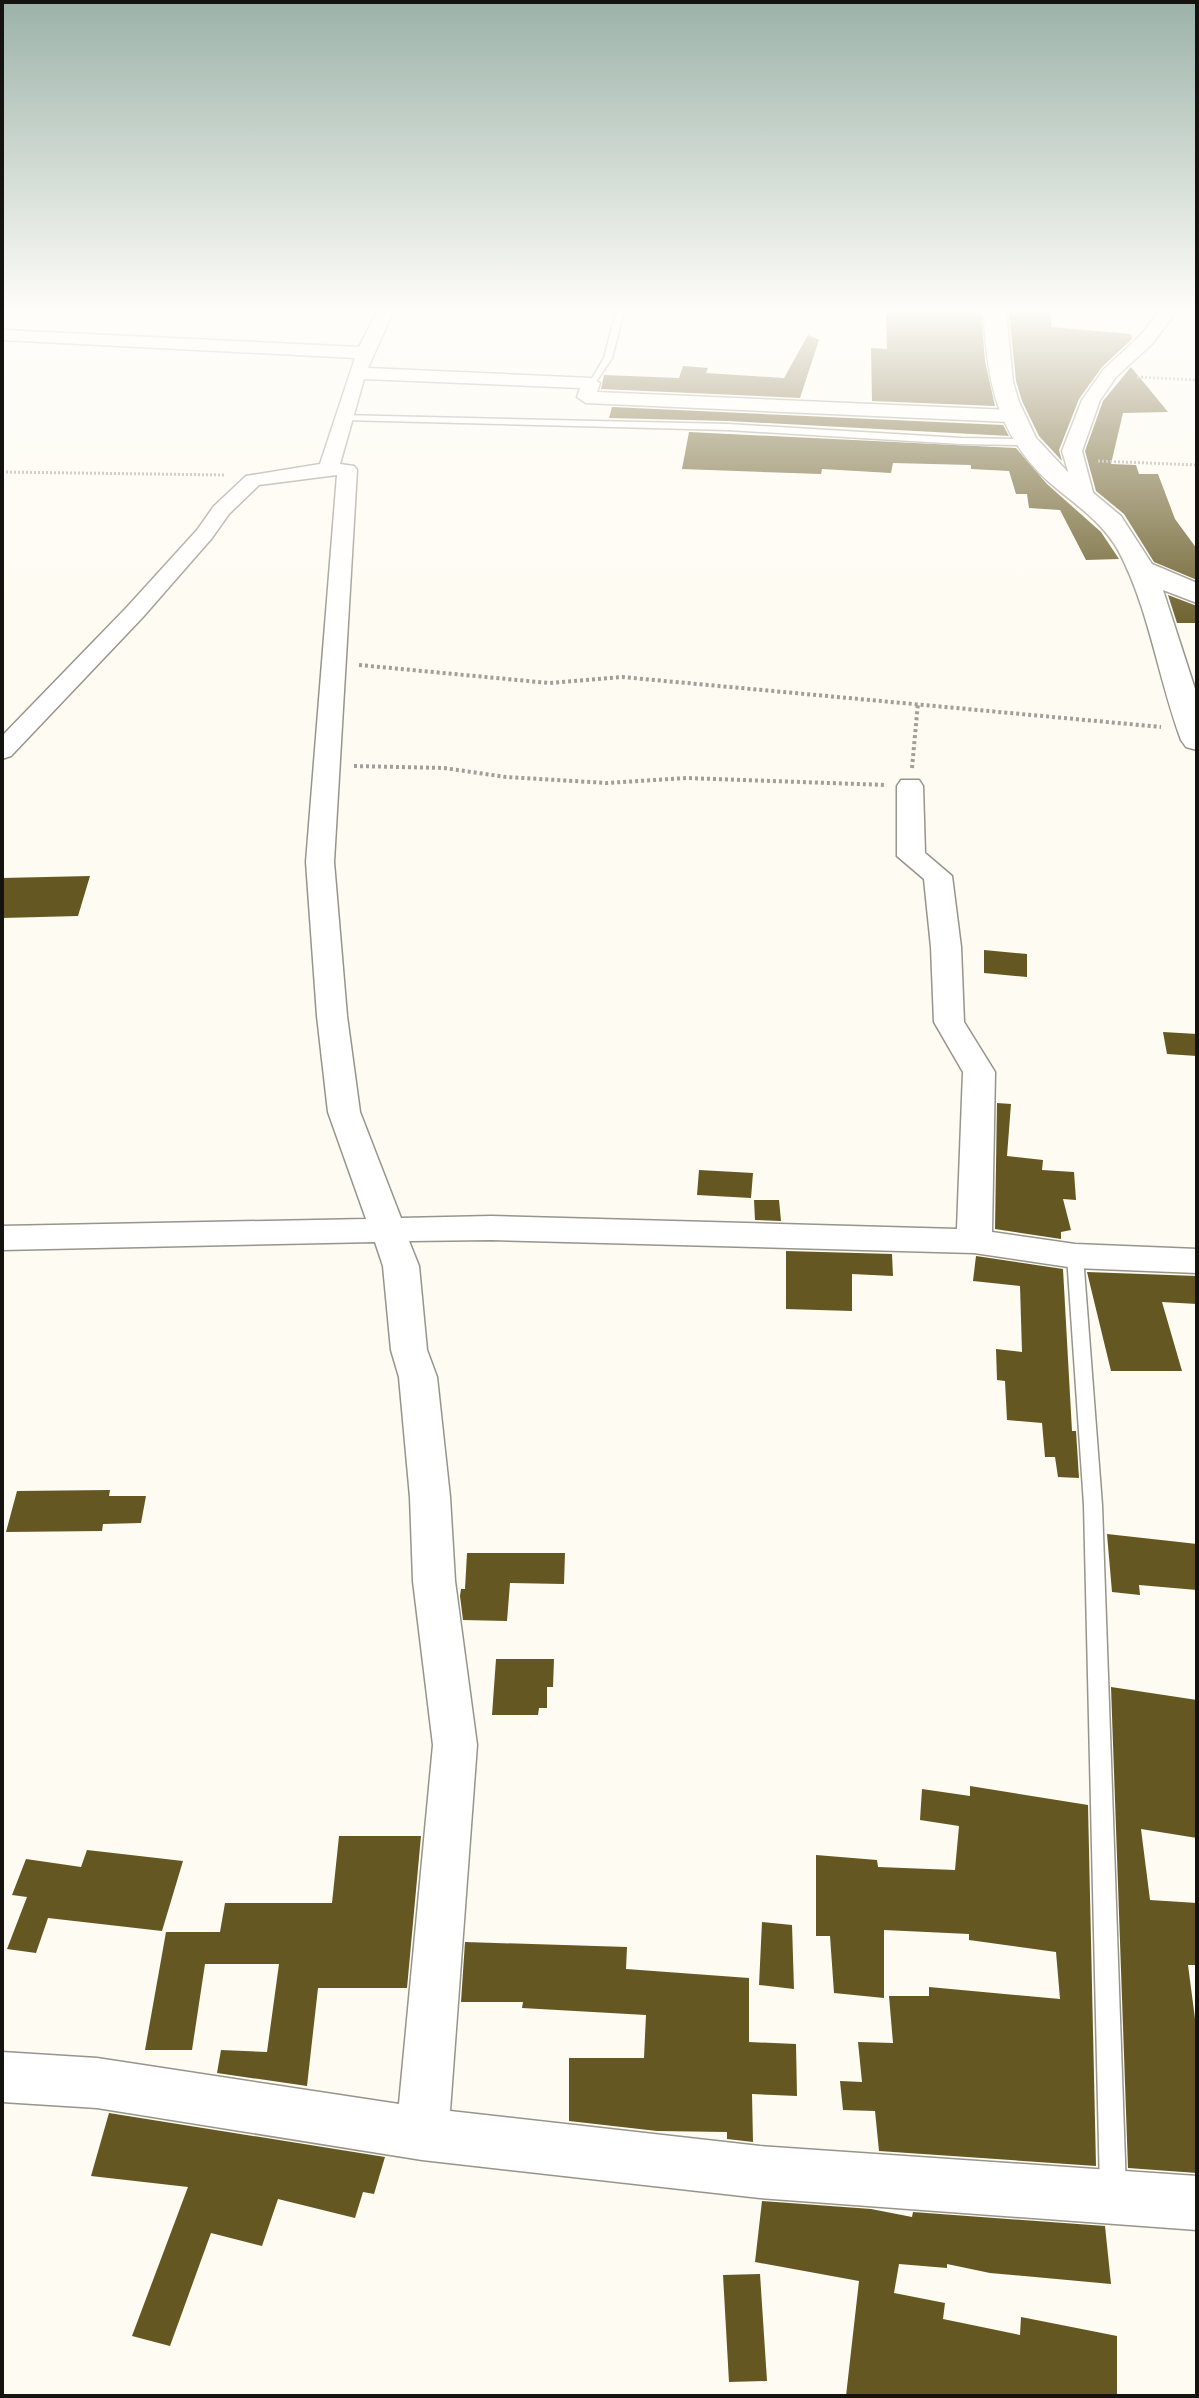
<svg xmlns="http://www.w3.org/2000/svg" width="1199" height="2398" viewBox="0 0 1199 2398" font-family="Karla,sans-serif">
	<rect width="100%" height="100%" fill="#fefbf2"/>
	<!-- building -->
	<path fill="#645721" d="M886,312H981L985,361L995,406L872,401L871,348L887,349Z
		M1009,312H1051V327L1131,334L1132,339L1102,367L1079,399L1059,450L1062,461L1039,436L1022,401L1016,381Z
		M808,335L819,340L800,398L601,389L604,375L679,378L683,366L708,368L706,373L784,378Z
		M1131,367L1168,412L1123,413L1111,464L1136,465L1139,474H1158L1175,519L1197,549V580L1154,562L1124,514L1096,491L1085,451L1103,401Z
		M612,407L1003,425L1009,436L728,421L609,418Z
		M689,432L1016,448L1047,484L1101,532L1119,559L1086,560L1060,510L1029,508L1027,494H1016L1009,471L971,469V465L893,463L891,473L822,469L821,474L682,469Z
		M1168,595L1197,606V623H1177Z
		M90,876L78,916L2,918V878Z
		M984,950L1027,954V977L984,973Z
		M1163,1032L1197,1034V1056L1167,1054Z
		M997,1103L1011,1104L1007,1156L1043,1160L1042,1170L1074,1172L1076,1200L1063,1199L1071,1230L1061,1232V1239L995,1229Z
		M699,1170L753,1173L751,1198L697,1195Z
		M754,1200H779L781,1221L755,1220Z
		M786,1251L892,1254L893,1276L852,1274V1311L786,1309Z
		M976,1256L1063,1269L1072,1431H1076L1079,1478L1058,1477L1055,1457H1045L1042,1423L1007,1420L1005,1381L997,1380L996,1349L1022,1352L1020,1286L973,1281Z
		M1087,1272L1197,1276V1304L1162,1302L1182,1371H1111Z
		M110,1490L109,1496H146L141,1523L103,1524L102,1531L6,1532L17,1491Z
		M1107,1534L1197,1544V1590L1139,1585L1140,1595L1112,1592Z
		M467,1553H565L564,1584L510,1583L507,1621L463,1620L460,1596L461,1589H465Z
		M496,1659H554L553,1687H547V1708H539L538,1715H492Z
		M1111,1687L1197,1700V1838L1141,1829L1150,1900L1197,1903V1965H1188L1197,2034V2173L1128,2168Z
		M970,1786L1088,1805L1096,2166L879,2151L875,2111L843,2110L840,2081L862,2082L858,2042L893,2043L889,1996H929V1987L1060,1999L1056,1952L969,1940V1934L884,1930V1998L834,1993L830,1936H816V1855L877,1860L878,1867L955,1870L959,1826L920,1820L922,1789L970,1796Z
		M339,1836H421L407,1988H318L307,2086L217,2073L221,2050L267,2052L279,1964H205L192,2050H145L166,1932H220L225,1903H332Z
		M87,1850L183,1861L162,1931L48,1918L36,1953L7,1949L27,1897L12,1895L26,1859L81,1867Z
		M762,1922L792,1925L794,1989L759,1985Z
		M465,1942L627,1947L626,1969L749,1978V2042L796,2044L797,2096L752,2094L753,2142L727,2139V2132L657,2131L569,2121V2058H644L646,2015L522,2008L523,2002H461Z
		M109,2113L385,2157L374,2194L363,2192L355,2218L278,2199L262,2246L211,2233L170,2346L132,2336L188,2187L91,2176Z
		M762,2201L871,2209L912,2217L913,2212L1105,2226L1111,2284L990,2273L947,2264V2268L899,2264L894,2293L945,2303L943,2319L1020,2335L1021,2317L1117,2336V2396H846L859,2281L755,2262Z
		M760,2274L767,2381L729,2382L723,2275Z"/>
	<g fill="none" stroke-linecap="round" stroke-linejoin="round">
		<defs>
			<path id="lane" d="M616,312H624L612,358L594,385H588L604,358Z
				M340,415L728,424L961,438L1025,439L1030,442L1025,445L961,444L728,430L343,420L339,417Z
				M1075,1250L1083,1256L1102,1505L1126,2189L1122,2198L1113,2202L1104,2198L1100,2189L1084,1505L1067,1256Z"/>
			<path id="street" d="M377,312H393L368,368L591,378L600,383L597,392L1010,410L1019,416L1010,422L586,403L577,397L580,388L364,379L340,464L354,466L357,470L334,862L347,1016L360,1112L401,1218L491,1216L957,1229L963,1072L934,1022L931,947L924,879L897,856V786L901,780H919L923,786L925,853L952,876L961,947L964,1022L995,1072L992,1232L1075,1244L1197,1249V1273L1075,1268L974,1253L491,1240L409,1241L419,1266L427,1350L437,1377L450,1497L455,1581L477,1745L450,2111L760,2146L1197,2176V2230L760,2198L422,2160L97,2108L2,2102V2052L97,2058L399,2104L433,1745L413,1581L410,1497L399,1377L391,1350L383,1266L375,1242L2,1250V1226L366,1219L328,1112L317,1016L306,862L337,475L259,485L229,514L212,538L143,617L11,756L2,759V736L127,607L197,530L214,506L246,476L320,464L355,358L2,340V330L359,347Z
				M1159,312H1176L1152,344L1116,377L1100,400L1082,451L1095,500L1092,504H1078L1062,451L1082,400L1104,369L1140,336Z"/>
			<path id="secondary" d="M984,312H1006L1013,382L1019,402L1036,438L1067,471L1121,516L1152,564L1197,583V603L1163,590L1197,695V750L1186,747L1181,740C1158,678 1149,608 1118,550C1101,520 1074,504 1049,482C997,435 986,379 984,312Z"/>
		</defs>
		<!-- lane casing -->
		<use href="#lane" stroke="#96948b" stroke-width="3"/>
		<!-- street casing -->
		<use href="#street" stroke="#96948b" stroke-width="3"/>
		<!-- secondary casing -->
		<use href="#secondary" stroke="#96948b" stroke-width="3"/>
		<!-- path-far1 -->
		<path stroke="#a29f99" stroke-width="3" stroke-dasharray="2 2" stroke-linecap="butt" d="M1137,377L1197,380
			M1098,461L1197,465
			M2,472L226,475"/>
		<!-- path -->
		<path stroke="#a29f99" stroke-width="4" stroke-dasharray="3 3" stroke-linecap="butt" d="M359,665L549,683L622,677L1161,727
			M354,766L444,768L506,777L607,783L686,778L887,785
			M912,768L918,703"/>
		<!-- lane -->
		<use href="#lane" fill="#fff" fill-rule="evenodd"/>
		<!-- street -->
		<use href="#street" fill="#fff" fill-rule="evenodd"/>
		<!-- secondary -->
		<use href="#secondary" fill="#fff" fill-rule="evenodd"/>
	</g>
	<!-- sky -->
	<linearGradient id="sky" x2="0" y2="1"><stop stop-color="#9bb2a8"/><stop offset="0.48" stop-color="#fffdf9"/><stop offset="1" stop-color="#fffdf9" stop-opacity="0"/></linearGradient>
	<rect width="1199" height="647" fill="url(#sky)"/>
	<!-- border -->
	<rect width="1199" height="2398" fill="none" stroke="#141310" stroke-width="8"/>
</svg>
